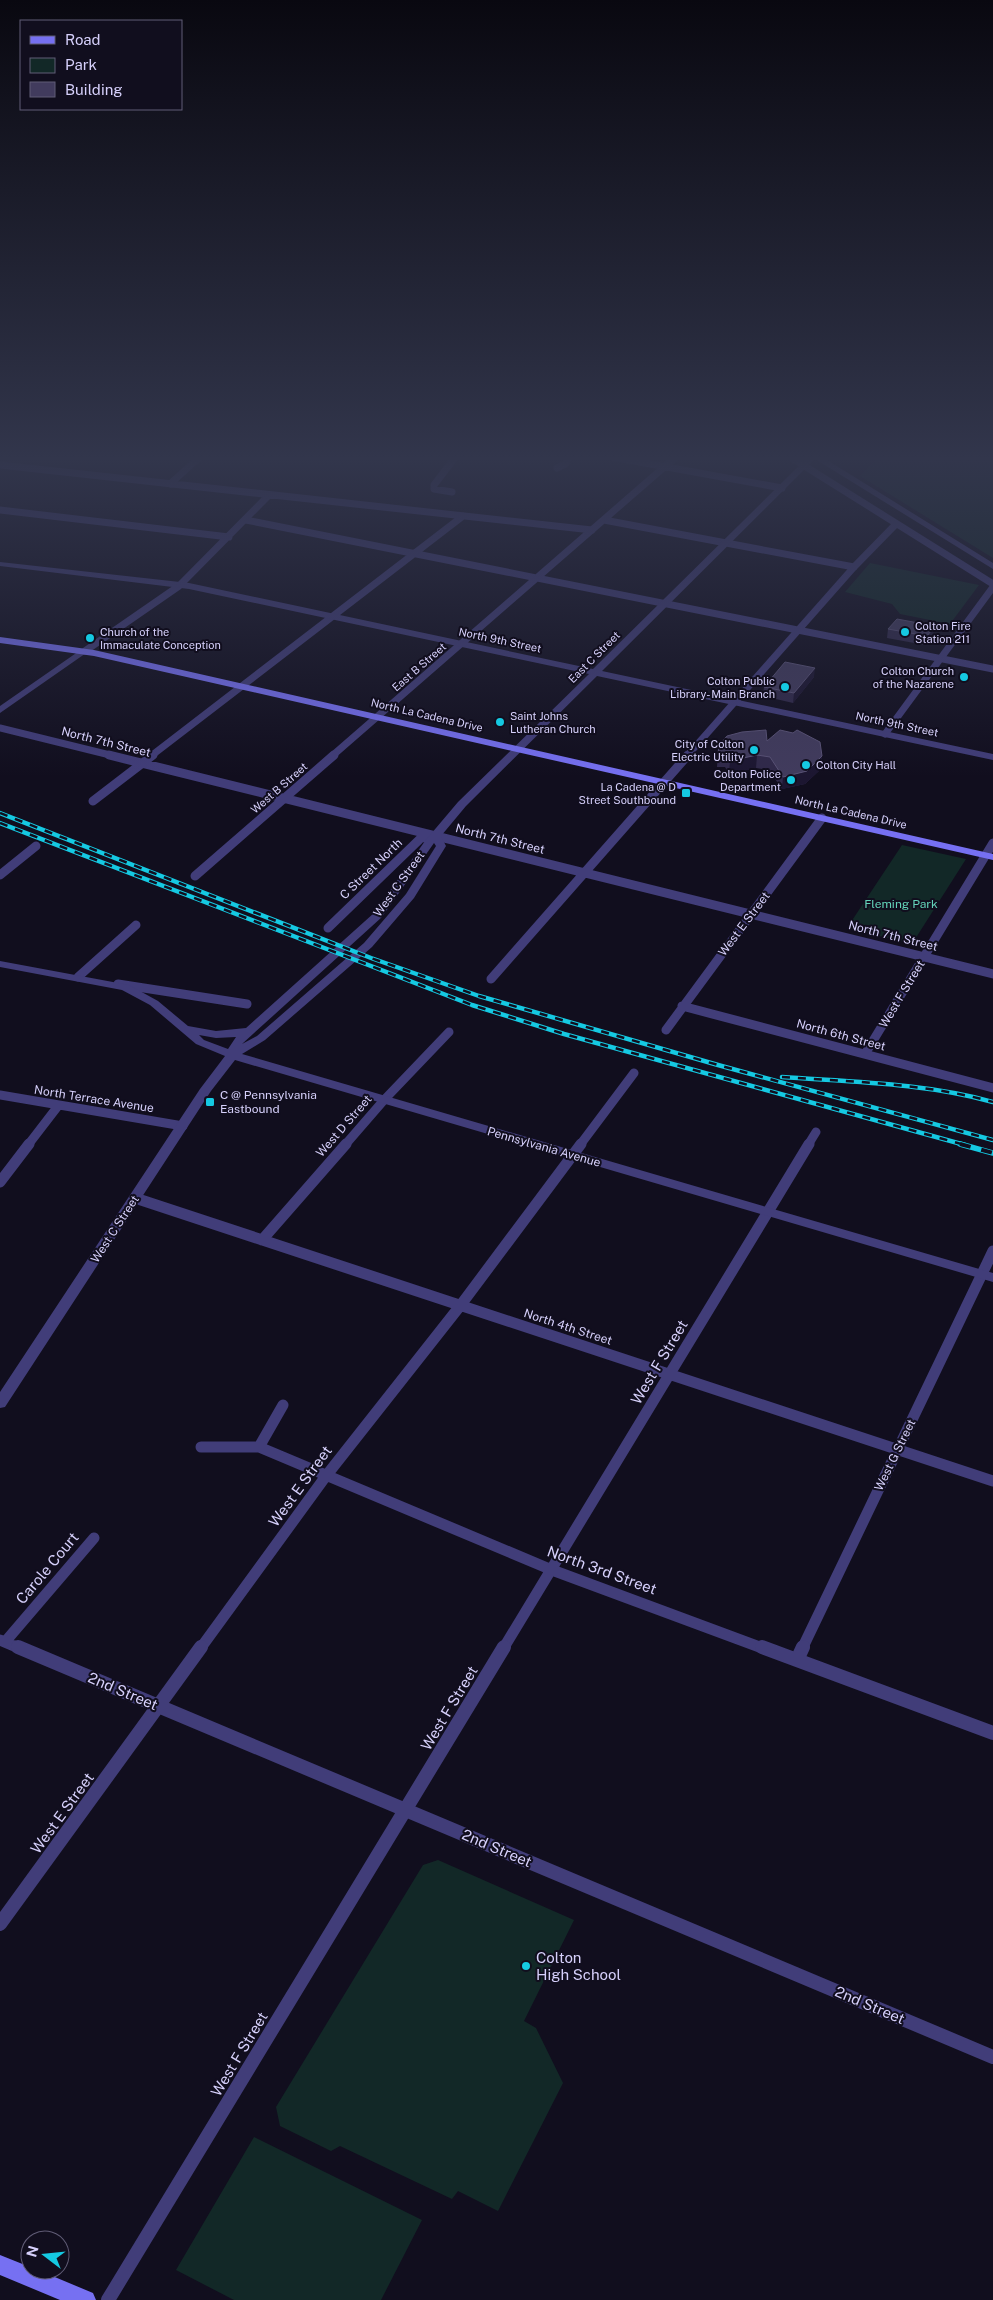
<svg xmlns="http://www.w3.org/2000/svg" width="993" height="2300" viewBox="0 0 993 2300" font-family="'Public Sans',sans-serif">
	<rect width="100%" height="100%" fill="#110e1e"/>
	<!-- green -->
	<path fill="#122827" d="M880,455H993V558L860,476Z
		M870,563L979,585L950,624L900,614L892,604L845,592Z
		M902,845L966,859L912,944L847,928Z
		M438,1860L574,1920L524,2021L536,2028L563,2083L498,2211L458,2191L452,2199L340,2146L331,2151L280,2126L276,2107L423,1865Z
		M254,2137L422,2220L381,2300H234L176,2270Z"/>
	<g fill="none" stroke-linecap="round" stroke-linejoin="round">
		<!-- minor-far3 -->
		<path stroke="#413d79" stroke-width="7" d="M601,455L782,488
			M787,455L993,584
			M0,465L592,530
			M557,468L565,464L571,455
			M170,484L202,455
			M452,492L434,489V485L457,455
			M0,510L229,537
			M246,520L993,669
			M604,520L854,567
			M85,651L179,586L269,495
			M0,728L114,756
			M885,734L993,587
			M151,756L463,516
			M332,756L678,455
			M687,756L854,567L896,524"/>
		<!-- minor-far2 -->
		<path stroke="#413d79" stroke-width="9" d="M109,755L993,974
			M93,801L153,755
			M0,875L36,846
			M195,876L334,755
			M328,928L421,838L434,837
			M78,977L136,925
			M491,979L688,755
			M118,984L247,1004
			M682,1006L993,1088
			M666,1030L822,818
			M865,1054L993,843
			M0,1095L183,1126
			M28,1145L58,1106
			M345,1145L384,1100L449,1032
			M580,1145L634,1073
			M808,1145L816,1132"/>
		<!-- minor-far1 -->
		<path stroke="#413d79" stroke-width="11" d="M0,1182L29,1144
			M135,1198L993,1481
			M262,1240L346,1144
			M201,1447H259L552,1570L765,1649
			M259,1447L283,1405
			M0,1640L21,1649
			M5,1642L94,1538
			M200,1649L326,1476L460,1306L581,1144
			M503,1649L809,1144
			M802,1649L993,1251"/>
		<!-- minor -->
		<path stroke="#413d79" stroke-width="14" d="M18,1647L993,2057
			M762,1647L993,1733
			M797,1660L803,1647
			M0,1924L201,1647
			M108,2300L504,1647"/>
		<!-- tertiary -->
		<path fill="#413d79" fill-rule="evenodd" d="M819,455L993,563V569L815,459L602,671L993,754V760L597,676L466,806L441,836L446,846L414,898L372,947L265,1040L242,1054L993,1273V1282L235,1060L211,1091L5,1407L0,1408V1392L200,1089L225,1056L196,1044L150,1005L122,990L0,967V961L129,985L158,1001L188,1026L216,1031L246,1028L374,913L425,841L458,802L589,674L189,589L0,566V562L189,583L593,669L810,455ZM434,843L436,846L406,894L364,943L257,1036L242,1044L382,917ZM199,1035L216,1038L236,1037L228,1049L204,1040Z
			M82,649L89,651L0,713V706Z"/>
		<!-- secondary -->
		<path fill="#7670f2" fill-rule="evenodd" d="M0,637L94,650L993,854V860L94,656L0,643Z
			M0,2255L30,2267V2270H38L93,2293L96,2300H60L0,2275Z"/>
		<defs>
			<path id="rail-far1" d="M0,813L371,958L479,996L718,1065L993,1140
				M0,823L472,1005L564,1034L965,1145
				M782,1077C852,1082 925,1083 993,1102"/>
			<path id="rail" d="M960,1144L993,1153"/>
		</defs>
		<!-- rail-far1 casing -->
		<use href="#rail-far1" stroke="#15c9e2" stroke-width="4.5"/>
		<!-- rail casing -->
		<use href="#rail" stroke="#15c9e2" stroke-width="5.5"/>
		<!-- rail-far1 -->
		<use href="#rail-far1" stroke="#110e1e" stroke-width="2.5" stroke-dasharray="8" stroke-linecap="butt"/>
		<!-- rail -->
		<use href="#rail" stroke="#110e1e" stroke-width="4" stroke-dasharray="11" stroke-linecap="butt"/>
	</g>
	<!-- wall -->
	<path fill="#30294a" d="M888,629L933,635L925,645L887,638Z
		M814,677L793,703L763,696L764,687Z
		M767,741L822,756L821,769L805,784L782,789L769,770L756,768L729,774L725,767H717L718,752Z"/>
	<!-- shaded-wall -->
	<path fill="#1c1631" d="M935,626L933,635L925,645L927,636Z
		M815,668L814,677L793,703L794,693Z
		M757,755L756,768L729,774L730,761Z
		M822,756L821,769L805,784L782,789L783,777Z"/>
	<!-- building -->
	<path fill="#413b5d" stroke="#595276" d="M897,619L935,626L927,636L888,629Z
		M785,662L815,668L794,693L764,687Z
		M766,730L767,741L780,730L793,733L797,730L820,742L822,756L807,771L783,777L770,757L757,755L730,761L725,754H718L719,745L727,736L742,732Z"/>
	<!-- sky -->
	<linearGradient id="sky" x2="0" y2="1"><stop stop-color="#090810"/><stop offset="0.59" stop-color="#32364c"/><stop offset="1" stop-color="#32364c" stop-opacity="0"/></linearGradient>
	<rect width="993" height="777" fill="url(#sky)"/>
	<!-- markers -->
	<g fill="#15c9e2" stroke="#110e1e" stroke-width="2">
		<circle cx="905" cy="632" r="5"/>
		<circle cx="90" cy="638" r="5"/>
		<circle cx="964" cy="677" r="5"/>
		<circle cx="785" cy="687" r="5"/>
		<circle cx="500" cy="722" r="5"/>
		<circle cx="754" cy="750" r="5"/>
		<circle cx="806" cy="765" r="5"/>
		<circle cx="791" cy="780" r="5"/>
		<rect x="681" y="788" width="10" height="10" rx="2.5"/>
		<rect x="205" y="1097" width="10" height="10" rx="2.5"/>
		<circle cx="526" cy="1966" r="5"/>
	</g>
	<g text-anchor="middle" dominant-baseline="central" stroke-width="4" stroke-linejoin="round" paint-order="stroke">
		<!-- far-poi labels -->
		<g font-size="11" fill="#d6d0fb" stroke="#110e1e" text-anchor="end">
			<text x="915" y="626" text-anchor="start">Colton Fire<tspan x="915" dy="13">Station 211</tspan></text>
			<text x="100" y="632" text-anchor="start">Church of the<tspan x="100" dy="13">Immaculate Conception</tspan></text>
			<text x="954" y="671">Colton Church<tspan x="954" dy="13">of the Nazarene</tspan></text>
			<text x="775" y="681">Colton Public<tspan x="775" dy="13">Library- Main Branch</tspan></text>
			<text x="510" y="716" text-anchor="start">Saint Johns<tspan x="510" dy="13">Lutheran Church</tspan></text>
			<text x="744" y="744">City of Colton<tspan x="744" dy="13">Electric Utility</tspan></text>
			<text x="816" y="765" text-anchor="start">Colton City Hall</text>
			<text x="781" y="774">Colton Police<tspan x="781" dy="13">Department</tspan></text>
			<text x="676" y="787">La Cadena @ D<tspan x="676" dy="13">Street Southbound</tspan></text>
		</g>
		<!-- far-street labels -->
		<g font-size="11" fill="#d6d0fb" stroke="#110e1e">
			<text transform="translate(500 640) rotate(12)">North 9th Street</text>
			<text transform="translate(594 657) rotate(-45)">East C Street</text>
			<text transform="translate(419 667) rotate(-41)">East B Street</text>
			<text transform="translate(427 715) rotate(13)">North La Cadena Drive</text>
			<text transform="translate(897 724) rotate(12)">North 9th Street</text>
			<text transform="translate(279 788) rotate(-41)">West B Street</text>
			<text transform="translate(851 812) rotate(13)">North La Cadena Drive</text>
		</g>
		<!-- street labels -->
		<g font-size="12" fill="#d6d0fb" stroke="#110e1e">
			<text transform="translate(106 742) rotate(14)">North 7th Street</text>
			<text transform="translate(500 839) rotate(14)">North 7th Street</text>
			<text transform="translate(371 869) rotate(-44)">C Street North</text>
			<text transform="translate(399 884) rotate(-54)">West C Street</text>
			<text transform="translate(744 924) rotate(-53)">West E Street</text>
			<text transform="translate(893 936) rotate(14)">North 7th Street</text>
			<text transform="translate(902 994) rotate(-59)">West F Street</text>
			<text transform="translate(841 1035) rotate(15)">North 6th Street</text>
			<text transform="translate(94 1099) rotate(9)">North Terrace Avenue</text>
			<text transform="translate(344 1126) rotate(-49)">West D Street</text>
			<text transform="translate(544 1147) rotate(16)">Pennsylvania Avenue</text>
			<text transform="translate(115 1229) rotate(-57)">West C Street</text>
			<text transform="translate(568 1327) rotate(18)">North 4th Street</text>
			<text transform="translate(895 1455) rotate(-64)">West G Street</text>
		</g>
		<!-- park labels -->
		<g font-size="12" fill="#63d3b9" stroke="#110e1e">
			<text x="901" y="904">Fleming Park</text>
		</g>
		<!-- poi labels -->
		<g font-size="12" fill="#d6d0fb" stroke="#110e1e" text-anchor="start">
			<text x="220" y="1095">C @ Pennsylvania<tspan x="220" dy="14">Eastbound</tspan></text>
		</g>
		<!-- near-street labels -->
		<g font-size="15" fill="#d6d0fb" stroke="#110e1e">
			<text transform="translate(659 1362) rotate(-59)">West F Street</text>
			<text transform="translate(300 1486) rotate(-54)">West E Street</text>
			<text transform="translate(47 1568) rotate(-50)">Carole Court</text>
			<text transform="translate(602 1570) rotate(20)">North 3rd Street</text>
			<text transform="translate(123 1691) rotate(23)">2nd Street</text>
			<text transform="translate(449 1708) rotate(-59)">West F Street</text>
			<text transform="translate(62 1813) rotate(-54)">West E Street</text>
			<text transform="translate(497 1848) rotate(23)">2nd Street</text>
			<text transform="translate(870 2005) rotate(23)">2nd Street</text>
			<text transform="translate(239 2054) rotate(-59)">West F Street</text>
		</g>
		<!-- near-poi labels -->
		<g font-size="15" fill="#d6d0fb" stroke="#110e1e" text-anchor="start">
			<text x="536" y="1957">Colton<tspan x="536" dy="17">High School</tspan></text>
		</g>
	</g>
	<!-- legend -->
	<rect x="20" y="20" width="162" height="90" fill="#110e1e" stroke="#605c76"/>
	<rect x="30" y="36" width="25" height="8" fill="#7670f2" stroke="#605c76"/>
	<text x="65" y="45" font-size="15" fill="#d6d0fb">Road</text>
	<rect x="30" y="58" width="25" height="15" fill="#122827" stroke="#605c76"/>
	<text x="65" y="70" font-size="15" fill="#d6d0fb">Park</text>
	<rect x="30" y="82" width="25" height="15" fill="#413b5d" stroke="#605c76"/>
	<text x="65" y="95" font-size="15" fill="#d6d0fb">Building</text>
	<!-- north arrow -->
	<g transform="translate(45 2255) rotate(286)"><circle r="24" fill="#110e1e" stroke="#605c76"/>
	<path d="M0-4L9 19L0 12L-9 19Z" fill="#15c9e2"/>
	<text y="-8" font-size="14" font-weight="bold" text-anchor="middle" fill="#d6d0fb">N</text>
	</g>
</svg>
